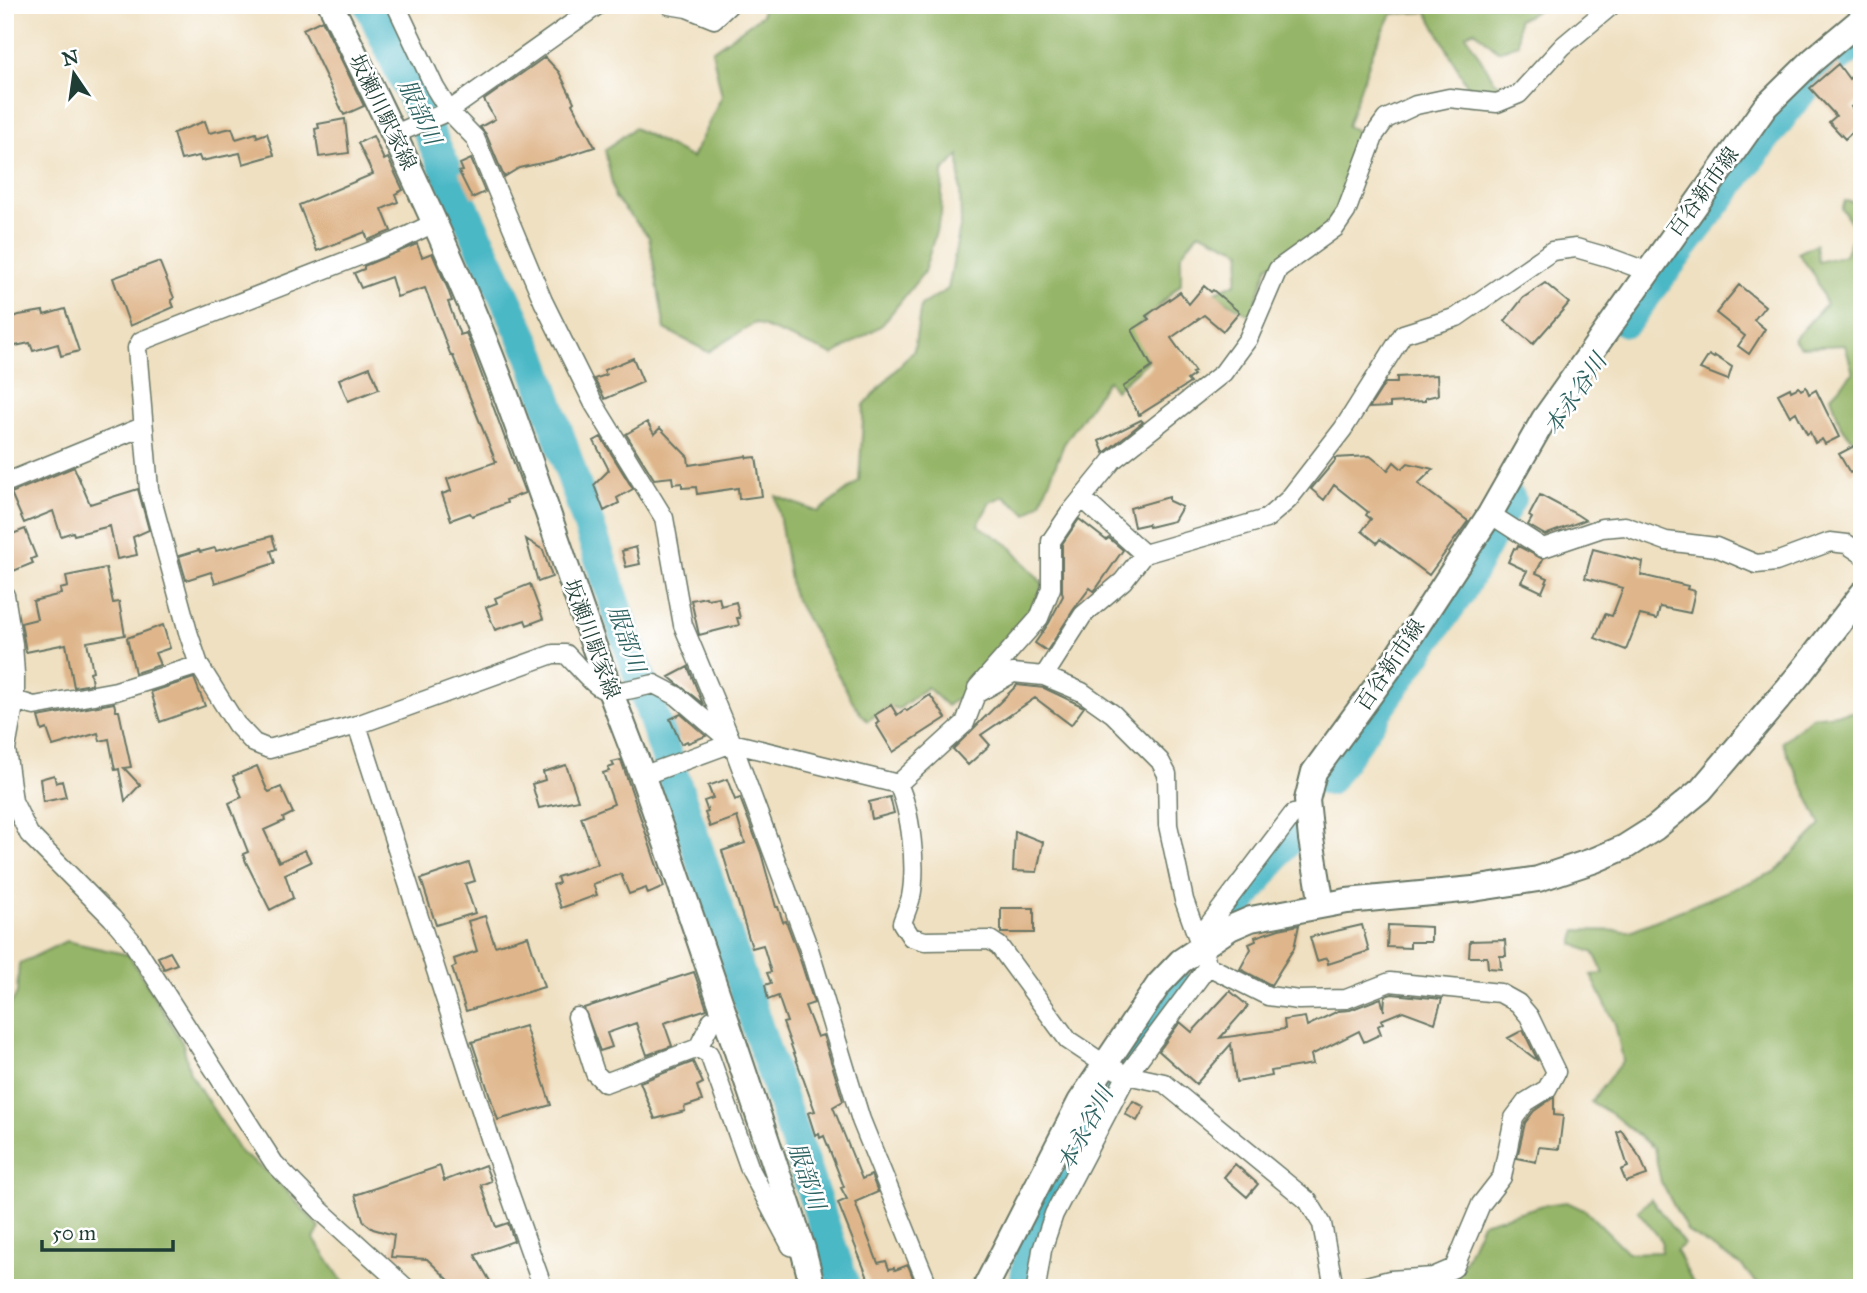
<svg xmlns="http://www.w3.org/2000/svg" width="1867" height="1293" viewBox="0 0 1867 1293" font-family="'IM FELL Great Primer','Noto Serif JP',serif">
	<rect width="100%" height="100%" fill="#fff"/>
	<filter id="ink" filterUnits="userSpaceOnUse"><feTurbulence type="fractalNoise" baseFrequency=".0143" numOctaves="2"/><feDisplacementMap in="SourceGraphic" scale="14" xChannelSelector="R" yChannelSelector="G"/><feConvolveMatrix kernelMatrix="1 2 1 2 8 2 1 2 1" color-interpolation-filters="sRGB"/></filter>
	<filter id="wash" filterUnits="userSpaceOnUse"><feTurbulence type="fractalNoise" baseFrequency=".00686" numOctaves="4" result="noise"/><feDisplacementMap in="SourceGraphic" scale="28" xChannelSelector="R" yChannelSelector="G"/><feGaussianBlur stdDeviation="1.57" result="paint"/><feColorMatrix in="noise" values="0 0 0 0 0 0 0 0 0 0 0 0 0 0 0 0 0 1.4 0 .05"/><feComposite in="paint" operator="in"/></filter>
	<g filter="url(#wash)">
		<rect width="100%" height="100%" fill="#efe0c1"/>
		<!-- forest -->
		<path fill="#95b568" stroke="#5a794e" stroke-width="2" d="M763,5H1549L1518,20V44L1498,51L1474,30L1466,35L1495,82L1510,88L1499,95L1470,91L1427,12L1392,14L1374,49L1347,126L1367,136L1334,226L1308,244L1268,266L1251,316L1214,293L1236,283L1242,251L1199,232L1181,255V284L1137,327L1148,361L1115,390L1108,380L1064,444L1041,502L1027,514L1004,496L990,502L978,525L1009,545L1043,584L1028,622L963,694L947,706L927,687L899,709L889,706L867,721L857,709L792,593L776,496L818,512L859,481L864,405L914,350L921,305L948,289L961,222L959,155L943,172L941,215L924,272L882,325L833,355L755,323L708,352L665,329L649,237L615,198L605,150L634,128L692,158L722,96L712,51L762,15Z
			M1845,201L1862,204V449L1841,427L1831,396L1853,373L1845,345L1800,347L1794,339L1826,304L1815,276L1798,253L1816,244L1818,262L1845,255L1856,229L1842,209Z
			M1862,711V1288H1831V1284H1802L1800,1288H1761L1742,1266L1688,1232L1661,1182L1654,1148L1612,1114L1591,1102L1623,1060L1615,1024L1591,975L1604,974L1594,953L1573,944L1577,930L1630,931L1775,872L1821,825L1782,742L1812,717Z
			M66,941L129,955L183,1044L190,1073L241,1153L273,1176L320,1228L314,1239L341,1279L356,1288H5V1015L17,993L19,964Z
			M1651,1199L1684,1244L1676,1251L1696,1288H1429L1451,1279L1464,1263L1482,1223L1544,1205L1567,1202L1586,1211L1628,1253L1661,1252L1662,1241L1638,1211Z"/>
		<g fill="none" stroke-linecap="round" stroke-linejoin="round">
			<!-- river -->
			<path stroke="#4cb8c6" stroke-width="32" d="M370,5L532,356L845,1288
				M1626,321L1795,98L1820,72L1862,38
				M1328,780L1461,590L1510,499
				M1240,902L1292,834
				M1025,1288L1027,1269L1040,1214L1125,1057L1179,986"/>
		</g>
		<g id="blocks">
			<!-- building -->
			<path fill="#dfb68b" d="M322,20L364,106L344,115L303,29Z
				M545,57L559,72L574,102L572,104L595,147L555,160L519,168L504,177L486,134L480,127L495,119L484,100Z
				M1838,64L1849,79L1851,77L1862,89V98L1851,107L1862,120V123L1845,139L1829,122L1836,116L1810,88Z
				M345,119L349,153L319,157L315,129L319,128L318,124Z
				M205,121L209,133L232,128L236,139L256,133L257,137L267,133L274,155L243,164L240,153L201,161L199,156L181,160L173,133Z
				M373,136L384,160L388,158L403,190L395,194L398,202L382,209L391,231L368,240L365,232L317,251L299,205L373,174L358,143Z
				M471,159L485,192L472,198L459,172L463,171L460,164Z
				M417,244L422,257L432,253L447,287L452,301L448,302L460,335L466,333L468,338L525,493L506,500L507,503L472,516L470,513L451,520L442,494L451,491L447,479L496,462L453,356H451L425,288L397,297L391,277L361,288L354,273L364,269V266Z
				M157,262L160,263L174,298L171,300L174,307L130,326L113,278Z
				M1545,283L1569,303L1533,344L1505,321L1523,298Z
				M1739,285L1765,306L1754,320L1765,329L1749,354L1738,346L1745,336L1716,313Z
				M1204,286L1211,292L1213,290L1239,312L1223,331L1204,315L1171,338L1195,372L1192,373L1194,375L1187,380L1190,383L1139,415L1123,387L1152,367L1132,330L1149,319L1146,316L1180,292L1189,304Z
				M65,309L79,351L61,356L58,344L33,351L30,343L5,348V320L19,315L43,311L44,315Z
				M1709,355L1714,358L1715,356L1732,367L1728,380L1700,369Z
				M633,358L643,382L605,399L594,379L606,375L604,370Z
				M370,367L379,389L348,401L339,379Z
				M1437,375L1438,395L1425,398V401L1390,403V407L1369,408L1385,383H1397V377Z
				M1799,387L1801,390L1806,387L1809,394L1816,390L1839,437L1825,444L1822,439L1815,443L1810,432L1807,434L1796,412L1790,416L1778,394L1790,388L1791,391Z
				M1141,420L1143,422L1104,453L1099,441Z
				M647,422L654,434L660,428L688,457L689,465L746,456L747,458L756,457L762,496L739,499L738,488L697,494L696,487L682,488V483L673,484L672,477L654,479L626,434Z
				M601,437L633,489L617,498L619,503L604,511L594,485L609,470L594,441Z
				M1854,446L1862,461V466L1850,473L1839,454Z
				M1370,456L1388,470L1394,462L1402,469L1408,463L1433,469L1418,484L1468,521L1429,575L1380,539L1377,543L1362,531L1371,519L1366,515L1368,512L1334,485L1324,500L1311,489L1335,461V458Z
				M74,467L90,504L138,489L149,530L133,537L137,555L117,559L110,526L74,535L73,532L61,536L53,511L24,523L11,493Z
				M1540,495L1576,514L1585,520L1545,535L1528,525L1532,518L1529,516Z
				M1169,497V501L1182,507L1174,521L1149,527L1148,524L1134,527L1130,508Z
				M1079,519L1106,540L1109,538L1123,550L1096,589L1094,591L1090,588L1074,609L1047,651L1035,643L1049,623L1063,596L1062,592V544Z
				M25,529L36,557L31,559L33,563L11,572L5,555V545L8,544L10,535Z
				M272,536L276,549L271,551L275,563L215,583L211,572L186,580L179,556L199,550L200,552L215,548L216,551Z
				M526,539L543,550L552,577L538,582Z
				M1518,546L1543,559L1536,573L1548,578L1542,592L1521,582L1527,571L1508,562L1514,548L1517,549Z
				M636,547L640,564L626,567L622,551Z
				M1593,549L1643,562L1641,575L1688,586L1687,589L1695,591L1690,613L1660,607L1657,619L1640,615L1626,650L1595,638L1605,614L1612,616L1623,588L1585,578Z
				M106,568L113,603L119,602L125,635L87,642L93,671L90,672L92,684L74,687L66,644L26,652L21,623L37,619L33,601L61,594L60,589L68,587L66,576Z
				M530,584L543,619L527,625L525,620L495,630L486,607L497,603L495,598Z
				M706,597L707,599L719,597L721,606L736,602L740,618H737L739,625L699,635L691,600Z
				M163,625L170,648L155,653L160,665L135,673L127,638Z
				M688,667L703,704L669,677Z
				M194,678L205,706L160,722L151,692Z
				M1017,685L1044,688L1084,707L1071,725L1035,698L981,735L990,745L968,765L953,749Z
				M930,695L946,718L893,752L876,724L879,722L875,715L891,705L897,715L905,709L907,711Z
				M114,703L116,711H119L131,767L124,768L140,785L125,801L119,769L115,770L109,739L100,741L98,733L53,746L47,729L42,731L38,717Z
				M681,714L706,736L688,743L687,741L681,744L670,719Z
				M621,760L664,887L648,894L646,888L629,894L621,874L593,884L597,895L561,908L553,885L559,883L557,877L598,864L581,817L614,804L603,773L609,771L608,768L614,766L612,762Z
				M566,765L578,800L539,808L532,784L545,780L543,772Z
				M257,766L267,790L269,792L281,787L293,813L283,818L284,821L264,830L279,862L305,850L311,862L285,874L293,898L270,910L246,862L243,854L248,852L229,803L242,797L233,776Z
				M54,775L56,783L62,781L66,797L43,802L40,779Z
				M727,779L735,800L740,798L761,853L776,907H778L783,922L786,921L798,953L814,1003L805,1006L817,1037L823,1035L843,1101L833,1107L862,1179L871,1175L878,1192L855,1202L866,1232L878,1263L886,1261L889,1269L894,1268L895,1270L908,1265L917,1288H872L838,1203L847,1199L841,1188L844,1187L824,1136L820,1138L819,1133L815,1135L808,1113L815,1111L783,1023L787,1022L778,996L768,1000L765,985L771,983L767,973L771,972L763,945L752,948L722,851L745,843L737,817L710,827L705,813L708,812L704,801L713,798L708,786Z
				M890,797L894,813L872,819L869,802Z
				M1015,831L1043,842L1037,872L1013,871Z
				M469,863L475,881L465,884L475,913L436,925L421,879Z
				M1001,908H1034V933H1001Z
				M485,916L495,946L528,936L544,987L466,1011L452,968L456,966L454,959L477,951L468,921Z
				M1299,925L1294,948L1271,985L1240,969L1251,949L1249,944L1256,941L1255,937L1279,929Z
				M1362,925L1369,951L1328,964L1327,958L1317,961L1310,937Z
				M1388,925L1431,927V942H1410V948L1387,947Z
				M1505,940L1506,956H1500L1501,969L1488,968L1487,957H1469L1470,941Z
				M170,952L177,964L164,969L158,957Z
				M694,972L707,1009L664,1023L672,1046L647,1055L636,1023L607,1033L612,1047L600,1051L584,1008Z
				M1230,991L1248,1006L1220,1038L1285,1029L1284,1020L1305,1017L1307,1026L1338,1011L1350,1010L1381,998L1384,1011L1385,996L1392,994L1442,999L1435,1023L1403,1011L1381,1020L1383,1023L1378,1026L1381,1034L1364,1042L1359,1031L1311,1055L1313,1064L1271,1071L1272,1076L1236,1082L1231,1044L1196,1084L1159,1051L1180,1022L1192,1032Z
				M525,1026L551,1105L498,1120L472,1042Z
				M1523,1030L1538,1061L1508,1038Z
				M693,1062L703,1083L697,1086L702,1101L684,1107L685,1111L655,1119L640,1082Z
				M1554,1097V1115L1563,1116L1559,1149L1539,1147L1536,1162L1517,1158L1525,1123L1534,1111Z
				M1133,1101L1145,1107L1137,1121L1125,1114Z
				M1621,1130L1641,1159L1647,1175L1626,1182L1621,1170L1628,1167L1617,1132Z
				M1235,1164L1258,1184L1247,1197L1224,1177Z
				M485,1165L491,1181L481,1185L496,1227L508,1223L514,1241L475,1255L494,1288H457L427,1259L391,1257L394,1235L373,1229L364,1222L355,1195L440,1166L444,1181Z"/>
		</g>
	</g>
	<g filter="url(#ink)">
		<use href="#blocks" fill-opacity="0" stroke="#687665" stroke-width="2"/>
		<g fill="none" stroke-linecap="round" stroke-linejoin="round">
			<defs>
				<path id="street" d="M396,5L435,88L449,111L475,138L543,301L594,404L664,518L683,625L732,743L809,949L861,1120L929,1288
					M669,5L687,8L714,19L729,5
					M395,134L449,111L598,5
					M434,223L395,242L141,341L137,348L149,489L188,632L199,665L236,724L254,743L269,749L357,725L553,654H566C606,696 598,697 654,684L677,696L732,743L898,784C911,812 917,866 911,897C909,905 905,914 902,923L911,937L925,941L990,940L999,946L1068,1040L1104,1064L1127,1075L1164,1083L1308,1201L1322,1224L1334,1288
					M5,483L142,427
					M1082,498L1144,554
					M1490,514L1543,548L1602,528L1625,526L1666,541L1716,547L1756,564L1776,562L1830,542L1847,544L1862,554
					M5,595L13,644L15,674V700L6,749L13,801L29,834L112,918L131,940L274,1163L321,1211L406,1288
					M1044,676L1083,615L1123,581L1144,554L1266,519L1288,500L1343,429L1403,334L1457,317L1552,251L1576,248L1611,258L1646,271
					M977,688L1039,618L1051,588V541L1070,513L1113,460L1223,373L1248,339L1278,269L1335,228L1346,212L1375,134L1386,119L1416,105L1449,98L1497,103L1519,94L1563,46L1612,5
					M15,700L34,706L116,691L199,665
					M357,725L491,1141L543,1288
					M642,776L732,743
					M898,784L965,723L976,694L1013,673L1044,676L1082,692L1113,714L1160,761L1167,774L1168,825L1184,900L1208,966L1268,996L1299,1000L1346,999L1390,982L1500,993L1518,1003L1529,1016L1556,1072L1547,1089L1526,1102L1514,1118L1502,1177L1481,1204L1454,1268L1433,1277L1390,1280L1359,1288
					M1198,939L1293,814L1309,811
					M577,1017L595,1073L605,1083L698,1048L709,1054L750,1169L791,1246L800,1249
					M698,1048L712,1020L725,1017
					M1036,1288L1042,1250L1054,1214L1127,1075L1208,966"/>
				<path id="secondary" d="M331,5C382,109 433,214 477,321C521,428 556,539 595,649C610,693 628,736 644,780C699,936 751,1093 803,1249L813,1288
					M1322,905L1311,839L1307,800L1314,772L1389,669L1490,514L1544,419L1765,107L1813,60L1862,19
					M985,1288L1080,1102L1159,984L1181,961L1230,928L1251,919L1347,901L1473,889L1538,879L1595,860L1625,847L1655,828L1701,790L1799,675L1862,594"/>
			</defs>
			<!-- street casing -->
			<use href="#street" stroke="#687665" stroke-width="21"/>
			<!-- secondary casing -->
			<use href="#secondary" stroke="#687665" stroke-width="28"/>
			<!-- street -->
			<use href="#street" stroke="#fff" stroke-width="18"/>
			<!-- secondary -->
			<use href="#secondary" stroke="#fff" stroke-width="24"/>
		</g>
	</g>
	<g text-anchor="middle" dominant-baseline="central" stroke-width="5" stroke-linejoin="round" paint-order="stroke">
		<!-- street labels -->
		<g font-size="21" fill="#1f3d34" stroke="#fff">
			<text transform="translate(383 112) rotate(64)">坂瀬川駅家線</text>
			<text transform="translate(1703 192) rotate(-54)">百谷新市線</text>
			<text transform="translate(592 639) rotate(70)">坂瀬川駅家線</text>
			<text transform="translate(1390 665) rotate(-56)">百谷新市線</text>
		</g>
		<!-- water labels -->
		<g font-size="23" font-style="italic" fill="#2c6260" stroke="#fff">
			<text transform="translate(420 112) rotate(65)">服部川</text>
			<text transform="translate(1575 394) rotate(-56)">本永谷川</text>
			<text transform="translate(627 639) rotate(71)">服部川</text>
			<text transform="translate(1085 1129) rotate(-62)">本永谷川</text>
			<text transform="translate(807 1176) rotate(71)">服部川</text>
		</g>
	</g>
	<!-- margin -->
	<rect width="1867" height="1293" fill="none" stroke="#fff" stroke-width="28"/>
	<!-- north arrow -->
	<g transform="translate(74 74) rotate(347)" stroke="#ffffff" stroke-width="5" paint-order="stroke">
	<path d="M0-5L12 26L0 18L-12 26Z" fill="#1f3d34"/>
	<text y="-10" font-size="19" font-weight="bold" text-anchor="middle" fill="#1f3d34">N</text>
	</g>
	<!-- scale -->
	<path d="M42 1240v10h131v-10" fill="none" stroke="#1f3d34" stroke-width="3.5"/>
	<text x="52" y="1240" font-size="21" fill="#1f3d34" stroke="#ffffff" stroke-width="5" paint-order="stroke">50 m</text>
</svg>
